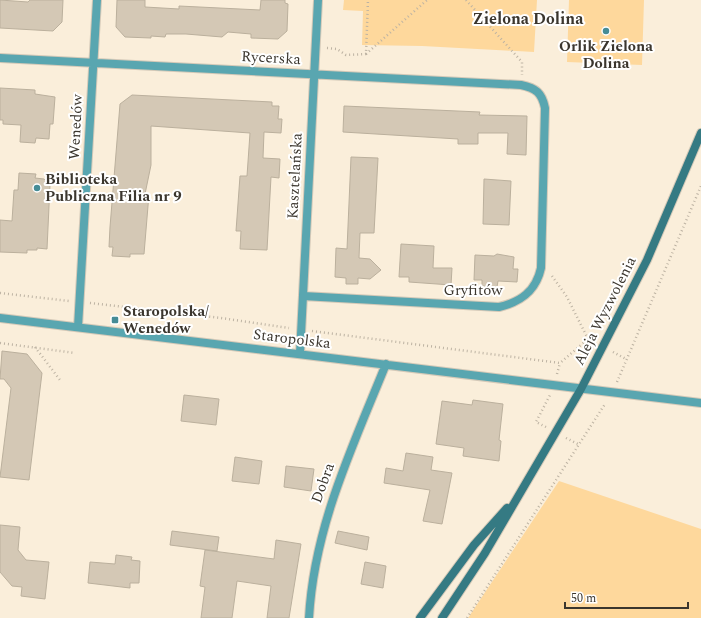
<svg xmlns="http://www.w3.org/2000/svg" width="701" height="618" viewBox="0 0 701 618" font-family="Spectral,serif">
	<rect width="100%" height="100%" fill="#faeeda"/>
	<!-- green -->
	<path fill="#fed89c" d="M344,0H537L534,52L422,46L362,45L363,11L343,10Z
		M569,0H644L642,65L567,62Z
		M559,481L701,529V618H468Z"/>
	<!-- building -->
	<path fill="#d4c8b5" stroke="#bbb09d" d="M0,0L28,2L30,0H63L62,22L53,31L0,28Z
		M117,0H145V7L179,9V6L260,10L261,0H285V3L288,4L287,31L278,39L251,38V34L228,32L222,37L186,34H166L165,37L151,36V38L125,37L116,27Z
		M0,88L35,90V94L55,97L53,124H50L49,139L36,138L35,143L20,142L21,125L3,124V120H0Z
		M132,95L272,102V106H279L278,119H282L281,133L264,132L263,158L280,159L279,178L271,177L267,250L240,249L241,231H236L240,176H247L250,133L151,126V165L145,194H149L144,254H130V257L112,256L113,247H109L110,227L120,104Z
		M344,106L480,112L479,115L527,116L526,155L507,154L508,133H478V144H458V139L343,132Z
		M351,157L378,158L374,233H360L359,258L370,259L381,270L370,279L358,278V284H346V278L335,277L336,248L347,249Z
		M19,173L36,174L35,178L44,179L50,185L47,249L37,248V250H27V253L0,252V220L12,221L14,190H18Z
		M484,179L511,181L509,225L483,224Z
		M401,244L434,246L433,268H452L451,285L409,282V277H399Z
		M497,254L514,257L513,269H518L517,282L498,281L497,287L482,286V280H474L475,255L494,256Z
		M2,351L27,354L42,373L29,480L0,477L11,388L4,379H0Z
		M184,395L219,399L216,425L181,421Z
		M473,400L503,404L499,440L501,441L499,461L463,456L464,448L436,444L442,401L472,405Z
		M406,453L433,457L431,470L452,473L442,524L423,521L430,490L384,483L386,468L403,471Z
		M235,457L262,461L259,484L232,481Z
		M286,466L314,469L311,491L284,487Z
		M0,525L20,527L18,550L26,560L49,562L45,599L21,596L22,587L12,586L0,572Z
		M172,531L219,537L217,551L170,545Z
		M338,531L369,537L367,550L335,543Z
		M276,540L301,544L289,618H267L271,586L237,581L232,618H201L205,587L200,586L205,550L274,559Z
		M116,555L132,557L131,560L140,561L139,583H130V588L88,583L90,562L115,564Z
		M365,562L386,566L383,588L361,584Z"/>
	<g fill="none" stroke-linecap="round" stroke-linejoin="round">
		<defs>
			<path id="street" d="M0,58L521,85C536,88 542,93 545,108L541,268C536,291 521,302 499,307L303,296
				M0,318L701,403
				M78,327L97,0
				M300,354L318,0
				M309,618C314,527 352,448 386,364"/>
			<path id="secondary" d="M420,618L474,545L507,508
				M442,618L485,553L581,389L647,260L701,133"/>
		</defs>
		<!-- street casing -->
		<use href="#street" stroke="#d4c9b8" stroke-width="10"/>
		<!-- secondary casing -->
		<use href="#secondary" stroke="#d4c9b8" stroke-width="10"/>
		<!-- path -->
		<path stroke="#bdb3a3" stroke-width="2.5" stroke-dasharray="1 3" stroke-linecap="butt" d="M466,0L522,62V75
			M327,48L337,49L346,55L366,54L368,0
			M366,54L427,0
			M552,276L567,297L588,339
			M0,293L69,301
			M90,303L221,318L289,328
			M312,331L560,363L588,339L592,341
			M0,343L75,353
			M35,347L60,380
			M613,352L626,359
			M557,374L560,363
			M617,382L701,186
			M546,427L536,422L550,395
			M566,438L580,445
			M467,618L605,404"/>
		<!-- street -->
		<use href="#street" stroke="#59a6b0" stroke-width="8"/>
		<!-- secondary -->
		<use href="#secondary" stroke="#357a83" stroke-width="8"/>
	</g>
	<!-- markers -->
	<g fill="#468c96" stroke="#fff" stroke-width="1.5">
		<circle cx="606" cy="31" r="4"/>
		<circle cx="37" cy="188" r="4"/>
		<rect x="111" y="316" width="8" height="8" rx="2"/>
	</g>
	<g text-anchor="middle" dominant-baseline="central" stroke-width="4" stroke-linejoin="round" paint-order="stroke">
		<!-- poi labels -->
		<g font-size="15" font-weight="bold" fill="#3b362e" stroke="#fff" text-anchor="start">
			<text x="606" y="46" text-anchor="middle">Orlik Zielona<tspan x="606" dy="17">Dolina</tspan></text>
			<text x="45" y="179">Biblioteka<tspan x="45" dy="17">Publiczna Filia nr 9</tspan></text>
			<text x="123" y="311">Staropolska/<tspan x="123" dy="17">Wenedów</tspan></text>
		</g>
		<!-- street labels -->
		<g font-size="15" fill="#3b362e" stroke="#fff">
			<text transform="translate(271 58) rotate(3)">Rycerska</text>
			<text transform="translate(76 127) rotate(-87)">Wenedów</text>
			<text transform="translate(295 176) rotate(-87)">Kasztelańska</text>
			<text x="473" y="290">Gryfitów</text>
			<text transform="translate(605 311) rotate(-63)">Aleja Wyzwolenia</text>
			<text transform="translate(292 339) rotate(7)">Staropolska</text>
			<text transform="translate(323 483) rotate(-70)">Dobra</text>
		</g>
		<!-- neighbourhood labels -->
		<g font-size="16" font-weight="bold" fill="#3b362e" stroke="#fff">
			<text x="528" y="19">Zielona Dolina</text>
		</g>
	</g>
	<!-- scale -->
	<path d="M565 602v6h123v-6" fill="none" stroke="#3b362e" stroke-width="2"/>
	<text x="571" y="602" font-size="12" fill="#3b362e" stroke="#ffffff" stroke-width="3" paint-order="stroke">50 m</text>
</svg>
